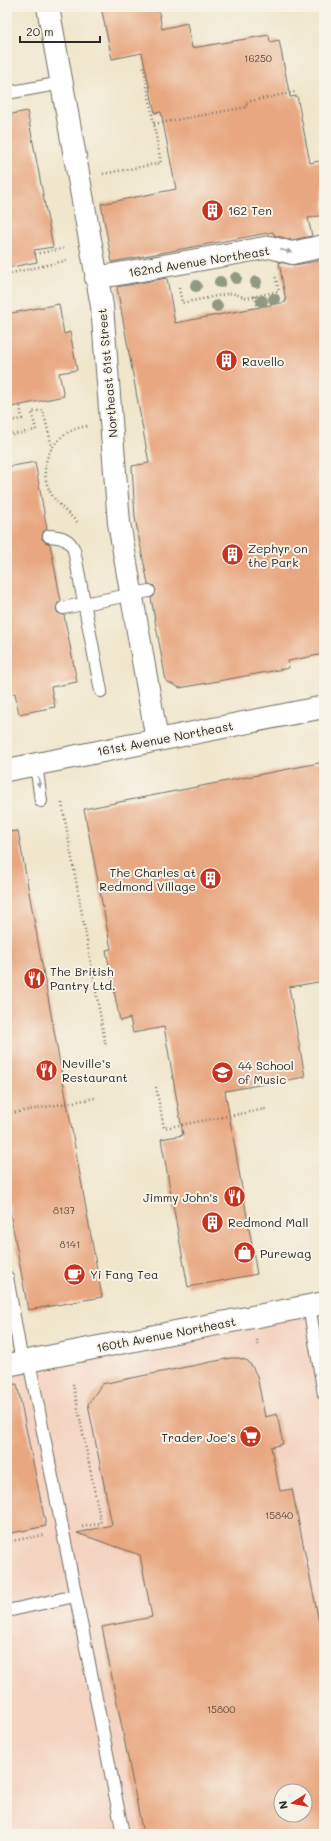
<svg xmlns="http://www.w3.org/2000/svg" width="331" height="1841" viewBox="0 0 331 1841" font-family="Mali,sans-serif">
	<rect width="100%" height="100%" fill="#f7f3e8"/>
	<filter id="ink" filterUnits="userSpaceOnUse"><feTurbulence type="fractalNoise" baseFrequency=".025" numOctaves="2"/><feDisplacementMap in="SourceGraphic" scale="8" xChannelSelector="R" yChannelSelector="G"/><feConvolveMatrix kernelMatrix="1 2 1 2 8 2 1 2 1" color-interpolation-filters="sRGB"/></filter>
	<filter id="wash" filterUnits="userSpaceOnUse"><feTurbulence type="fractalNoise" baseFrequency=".012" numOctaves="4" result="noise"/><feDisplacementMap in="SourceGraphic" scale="16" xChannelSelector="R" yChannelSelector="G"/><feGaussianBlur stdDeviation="0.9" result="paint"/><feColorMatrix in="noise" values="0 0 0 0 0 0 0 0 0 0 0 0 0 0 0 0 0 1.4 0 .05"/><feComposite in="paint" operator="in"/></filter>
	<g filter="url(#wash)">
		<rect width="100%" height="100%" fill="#f0e6cc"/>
		<!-- built -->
		<path fill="#f4d3c1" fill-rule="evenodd" d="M324,1303V1834H7V1365ZM281,1791H305V1815H281Z"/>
		<g id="blocks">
			<!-- building -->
			<path fill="#e8a781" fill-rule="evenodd" d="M101,7H158L162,29L187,23L192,48L269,35L270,42L279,40L290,97L297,96L310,163L324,160V215L308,218L312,236L292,240L274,235L273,232L112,262L101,204L176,189L161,112L155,113L142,53L112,59Z
				M27,111L53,247L34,250L37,262L7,268V115Z
				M324,260V654L288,661L289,668L180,688L166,681L151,598L154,596L156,590L154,586L148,584L135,518L132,466L149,463L117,287L167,278L175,323L286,302L279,262L294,265Z
				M59,304L64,334L70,332L77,370L59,373L64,396L7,408V314Z
				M35,462L47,529L43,532L42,539L45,542L50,544L61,601L58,603L56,609L58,613L64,615L77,682L51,687L55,707L19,714L15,693L7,695V467Z
				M324,762V981L289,987L305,1077L225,1091L257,1274L188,1287L161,1139L183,1135L164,1027L133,1033L130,1018L120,1021L106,950L111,949L84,809Z
				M18,831L102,1297L28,1310L7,1195V832Z
				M231,1358H239L248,1361L253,1368L257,1376L265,1417L277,1414L283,1444L271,1447L280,1491L292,1489L319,1622L324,1621V1834H143L102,1627L152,1617L140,1555L77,1533L112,1525L88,1404L102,1384ZM281,1791H305V1815H281Z
				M17,1384L46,1526L7,1534V1385Z"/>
		</g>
	</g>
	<g filter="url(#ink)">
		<use href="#blocks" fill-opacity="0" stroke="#706c63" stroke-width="1"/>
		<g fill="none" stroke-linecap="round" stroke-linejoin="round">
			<defs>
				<path id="lane" d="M7,93L62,83
					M49,536C61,537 69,538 74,550L101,691
					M63,608L149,591
					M36,764L41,801
					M7,1277L22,1362
					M309,1306L324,1394
					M29,1361L123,1834
					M7,1611L75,1596"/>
				<path id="street" d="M48,7L102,306L119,523L157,740
					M96,278L270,247L292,253L324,246"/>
				<path id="secondary" d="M7,770L324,707
					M7,1365L324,1303"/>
			</defs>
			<!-- lane casing -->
			<use href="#lane" stroke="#706c63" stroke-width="14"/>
			<!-- street casing -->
			<use href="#street" stroke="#706c63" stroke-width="24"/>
			<!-- secondary casing -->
			<use href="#secondary" stroke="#706c63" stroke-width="24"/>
			<!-- path -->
			<path stroke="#706c63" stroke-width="2.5" stroke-dasharray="1 3" stroke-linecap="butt" d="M154,124L247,107L246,102L295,92
				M103,174L161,163L143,64
				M35,254L66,248
				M7,274L69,260
				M179,288L182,303L232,293L247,298L279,291L275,275
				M255,296L258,308
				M9,427L8,421L22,419L20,405
				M7,428L9,427L11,435L36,430L32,412L43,410L52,447
				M77,522C67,512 53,501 48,487C37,458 58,430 87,426
				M62,803L106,1047
				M156,1087L164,1128L266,1109
				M7,1114L95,1098
				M257,1340L258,1347
				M73,1384L101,1523L82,1527
				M7,1542L44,1535"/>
			<!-- lane -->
			<use href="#lane" stroke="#fff" stroke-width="12"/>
			<!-- street -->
			<use href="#street" stroke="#fff" stroke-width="22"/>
			<!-- secondary -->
			<use href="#secondary" stroke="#fff" stroke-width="22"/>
		</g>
		<!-- trees -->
		<g fill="#919982">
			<circle cx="236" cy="278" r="6"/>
			<circle cx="220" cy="282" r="6"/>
			<circle cx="256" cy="282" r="6"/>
			<circle cx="196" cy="286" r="6"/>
			<circle cx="274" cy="299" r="6"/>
			<circle cx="262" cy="301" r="6"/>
			<circle cx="217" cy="306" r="6"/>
		</g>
		<!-- one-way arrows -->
		<defs><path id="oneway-solid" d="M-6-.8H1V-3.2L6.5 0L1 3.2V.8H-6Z"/></defs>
		<g fill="#a0a0a0">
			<use href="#oneway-solid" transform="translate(286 251) rotate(14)"/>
			<use href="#oneway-solid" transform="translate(39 782) rotate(82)"/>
		</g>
	</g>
	<!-- icons -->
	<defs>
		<symbol id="building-disc" viewBox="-11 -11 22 22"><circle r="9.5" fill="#c8321e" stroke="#f7f3e8"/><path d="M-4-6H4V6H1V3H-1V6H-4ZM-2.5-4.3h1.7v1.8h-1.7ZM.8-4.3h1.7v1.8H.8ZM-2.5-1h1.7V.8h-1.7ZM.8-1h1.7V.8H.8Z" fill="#fff"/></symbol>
		<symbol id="restaurant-disc" viewBox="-11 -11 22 22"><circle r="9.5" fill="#c8321e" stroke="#f7f3e8"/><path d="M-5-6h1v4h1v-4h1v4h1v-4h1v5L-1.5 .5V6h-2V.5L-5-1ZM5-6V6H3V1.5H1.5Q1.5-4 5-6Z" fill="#fff"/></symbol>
		<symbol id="school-disc" viewBox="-11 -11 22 22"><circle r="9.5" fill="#c8321e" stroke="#f7f3e8"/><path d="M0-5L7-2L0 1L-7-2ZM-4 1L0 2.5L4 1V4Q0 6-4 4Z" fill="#fff"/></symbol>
		<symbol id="shop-disc" viewBox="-11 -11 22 22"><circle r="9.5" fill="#c8321e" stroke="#f7f3e8"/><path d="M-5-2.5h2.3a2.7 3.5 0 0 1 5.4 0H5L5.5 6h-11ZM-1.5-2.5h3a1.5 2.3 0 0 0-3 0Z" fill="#fff"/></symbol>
		<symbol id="cafe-disc" viewBox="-11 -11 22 22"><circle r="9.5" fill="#c8321e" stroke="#f7f3e8"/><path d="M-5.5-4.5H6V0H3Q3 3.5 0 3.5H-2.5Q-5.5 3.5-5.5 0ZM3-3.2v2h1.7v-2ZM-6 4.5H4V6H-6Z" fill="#fff"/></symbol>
		<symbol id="supermarket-disc" viewBox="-11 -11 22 22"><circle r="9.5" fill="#c8321e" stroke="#f7f3e8"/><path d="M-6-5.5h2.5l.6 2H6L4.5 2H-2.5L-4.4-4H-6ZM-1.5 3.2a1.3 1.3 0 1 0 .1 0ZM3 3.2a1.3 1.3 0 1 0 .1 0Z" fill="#fff"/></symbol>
	</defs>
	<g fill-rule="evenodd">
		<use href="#building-disc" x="200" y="198" width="25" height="25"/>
		<use href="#building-disc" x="214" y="348" width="25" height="25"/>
		<use href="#building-disc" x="220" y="542" width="25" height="25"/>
		<use href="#building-disc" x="198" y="866" width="25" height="25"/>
		<use href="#restaurant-disc" x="22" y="966" width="25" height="25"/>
		<use href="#restaurant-disc" x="34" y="1058" width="25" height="25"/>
		<use href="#school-disc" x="210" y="1060" width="25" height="25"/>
		<use href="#restaurant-disc" x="222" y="1184" width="25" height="25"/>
		<use href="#building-disc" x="200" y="1210" width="25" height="25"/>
		<use href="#shop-disc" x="232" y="1240" width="25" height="25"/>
		<use href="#cafe-disc" x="62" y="1262" width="25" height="25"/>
		<use href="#supermarket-disc" x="238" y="1424" width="25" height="25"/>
	</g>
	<g text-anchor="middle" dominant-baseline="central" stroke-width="4" stroke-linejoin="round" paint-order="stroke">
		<!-- number labels -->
		<g font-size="10" fill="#5a4a40">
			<text x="258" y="58">16250</text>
			<text x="64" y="1210">8137</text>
			<text x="70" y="1244">8141</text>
			<text x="279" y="1515">15840</text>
			<text x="221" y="1709">15800</text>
		</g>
		<!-- poi labels -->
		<g font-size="12" fill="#2b2b2b" stroke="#f7f3e8" text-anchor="start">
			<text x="228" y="210">162 Ten</text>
			<text x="242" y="361">Ravello</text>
			<text x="248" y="548">Zephyr on<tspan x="248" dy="14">the Park</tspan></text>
			<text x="196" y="872" text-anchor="end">The Charles at<tspan x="196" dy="14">Redmond Village</tspan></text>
			<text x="50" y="971">The British<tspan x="50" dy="14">Pantry Ltd.</tspan></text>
			<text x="62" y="1063">Neville’s<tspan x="62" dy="14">Restaurant</tspan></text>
			<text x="238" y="1065">44 School<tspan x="238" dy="14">of Music</tspan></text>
			<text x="218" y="1197" text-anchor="end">Jimmy John's</text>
			<text x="228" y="1222">Redmond Mall</text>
			<text x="260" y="1253">Purewag</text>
			<text x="90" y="1274">Yi Fang Tea</text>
			<text x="236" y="1437" text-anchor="end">Trader Joe's</text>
		</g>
		<!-- street labels -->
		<g font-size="12" fill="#2b2b2b" stroke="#f7f3e8">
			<text transform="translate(199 261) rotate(-9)">162nd Avenue Northeast</text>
			<text transform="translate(107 373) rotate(-95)">Northeast 81st Street</text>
			<text transform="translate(165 738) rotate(-11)">161st Avenue Northeast</text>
			<text transform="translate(166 1334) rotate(-11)">160th Avenue Northeast</text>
		</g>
	</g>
	<!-- margin -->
	<rect width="331" height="1841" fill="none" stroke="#f7f3e8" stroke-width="24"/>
	<!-- north arrow -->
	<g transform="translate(293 1803) rotate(259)"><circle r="19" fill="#f7f3e8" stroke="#a5a39c"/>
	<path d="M0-3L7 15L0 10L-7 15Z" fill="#c8321e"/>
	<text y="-6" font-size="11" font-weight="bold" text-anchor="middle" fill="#2b2b2b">N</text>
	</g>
	<!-- scale -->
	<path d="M20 36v6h80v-6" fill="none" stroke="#2b2b2b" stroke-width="2"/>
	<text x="26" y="36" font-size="12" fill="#2b2b2b" stroke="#f7f3e8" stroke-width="3" paint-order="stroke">20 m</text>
</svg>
